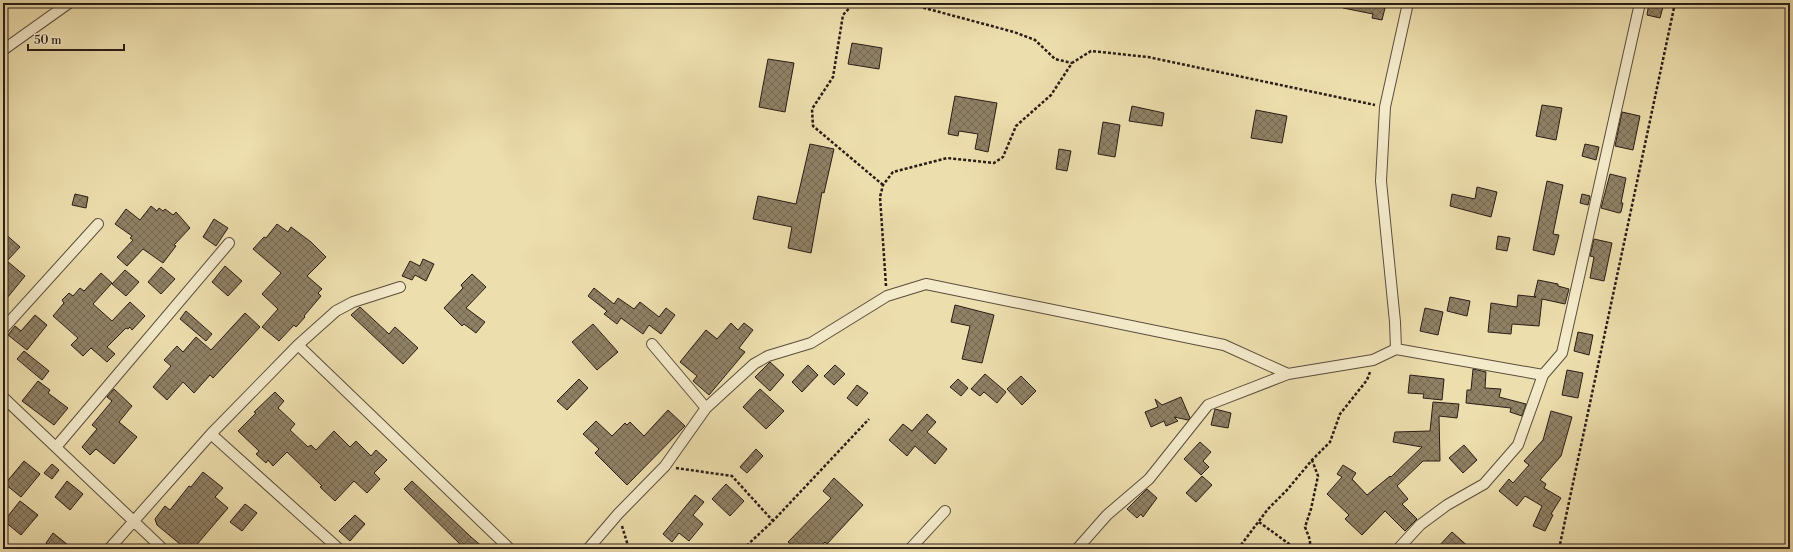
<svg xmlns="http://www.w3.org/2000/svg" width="1793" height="552" viewBox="0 0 1793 552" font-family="'Libre Bodoni',serif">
	<defs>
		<pattern id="building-cross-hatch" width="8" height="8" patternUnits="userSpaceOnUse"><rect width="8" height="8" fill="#8f8165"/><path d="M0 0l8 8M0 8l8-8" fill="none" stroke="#756952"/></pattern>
	</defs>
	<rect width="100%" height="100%" fill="#eddead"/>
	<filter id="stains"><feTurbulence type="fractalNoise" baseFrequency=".005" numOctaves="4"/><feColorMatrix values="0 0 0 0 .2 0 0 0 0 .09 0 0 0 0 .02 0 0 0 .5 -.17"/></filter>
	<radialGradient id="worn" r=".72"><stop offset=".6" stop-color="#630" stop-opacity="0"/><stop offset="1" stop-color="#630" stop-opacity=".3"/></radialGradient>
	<!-- building -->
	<path fill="url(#building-cross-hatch)" stroke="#291d16" d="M1343,3H1382L1381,7L1385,8L1382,20L1372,18L1373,14L1343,8Z
		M1649,3H1664L1660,18L1647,15Z
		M852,43L882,48L879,69L848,64Z
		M768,59L794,63L785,112L759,107Z
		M955,96L997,103L988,152L975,149L978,134L959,131L958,136L948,134Z
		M1542,105L1562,108L1556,140L1536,136Z
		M1132,106L1164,113L1162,126L1129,121Z
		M1256,110L1287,116L1282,143L1251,138Z
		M1622,112L1640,116L1633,150L1615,146Z
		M1103,122L1120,125L1115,157L1098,154Z
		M810,144L834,149L824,193L822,192L811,253L788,248L792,227L753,219L758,196L796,204Z
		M1585,144L1599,147L1596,160L1582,156Z
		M1059,149L1071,151L1067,171L1056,169Z
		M1610,174L1626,178L1621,203H1623L1621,212L1619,213L1601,208Z
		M1547,181L1563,185L1553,234L1559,235L1554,255L1533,250Z
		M1477,187L1497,192L1491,217L1450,206L1452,194L1475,199Z
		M75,194L88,197L86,208L72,205Z
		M1582,194L1590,196L1588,205L1580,203Z
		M151,206L157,211L159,208L163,211L165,209L173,215L176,212L190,228L174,245L176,246L163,263L143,249L127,266L117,257L133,240L130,238L132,236L115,224L126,209L140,220Z
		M214,219L228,228L216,246L203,237Z
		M277,224L288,232L291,227L311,242L326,257L307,276L322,289L318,293L321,296L304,316L305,317L296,327L294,325L279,341L262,327L278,309L262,294L281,273L253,249L264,237L266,238Z
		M3,232L20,247L7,261L25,276L3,303Z
		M1498,236L1510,238L1507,251L1496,249Z
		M1594,239L1612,243L1604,281L1590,278L1594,257L1590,256Z
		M423,259L434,264L426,281L415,275L412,280L402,276L410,261L420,266Z
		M225,266L242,281L228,296L212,282Z
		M161,267L175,279L161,294L148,282Z
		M125,270L139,282L126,296L112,284Z
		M101,273L112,283L93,304L112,321L130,302L145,316L132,330L130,327L128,329L126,328L107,347L115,354L107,362L91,348L83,356L71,345L78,338L53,316L64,303L62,300L69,293L73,296L80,288L84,291Z
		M472,274L486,287L466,308L485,322L476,333L464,324L462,326L444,308L463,288L461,285Z
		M1538,280L1558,284V286L1569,289L1565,304L1542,299L1539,326L1512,324L1511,334L1488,332L1491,303L1517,307L1518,295L1536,297H1534Z
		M594,288L614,304L618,298L634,309L640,302L659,317L666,308L675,315L661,334L649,325L643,334L621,318L617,324L604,314L607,311L588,296Z
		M1450,297L1470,301L1467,316L1447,311Z
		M955,305L994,315L982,363L962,359L970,326L951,322Z
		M360,307L389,334L395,327L418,348L403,364L351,315Z
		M1425,308L1443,312L1438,335L1420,331Z
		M186,311L212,334L206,341L180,319Z
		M245,313L260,327L213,378L210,375L194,393L183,382L167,400L153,387L171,366L164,360L177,346L183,352L196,337L211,350Z
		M35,315L47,325L27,350L8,335L15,326L21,331Z
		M731,323L738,330L744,323L753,330L739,348L745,352L709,395L693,381L697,376L680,362L706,330L717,339Z
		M593,324L618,352L597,370L572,342Z
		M1578,332L1593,335L1589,355L1574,351Z
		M24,351L49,371L42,380L17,359Z
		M770,362L784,375L770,391L755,377Z
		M808,365L818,375L802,392L792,382Z
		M835,365L845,374L834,385L824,376Z
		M1473,369L1486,372L1485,388L1501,389L1499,397L1526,404L1522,416L1510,412L1511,408L1466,403L1467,390H1471Z
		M1567,370L1583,373L1578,398L1562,395Z
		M985,374L1006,392L997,403L984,392L980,396L971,389Z
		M1410,375L1444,379L1442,400L1423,398L1424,394L1408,393Z
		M1021,376L1036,391L1022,405L1007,389Z
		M579,379L588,388L567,410L557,401Z
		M958,379L968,388L961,396L950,387Z
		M38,381L50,390L48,393L68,408L54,425L22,401Z
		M857,385L868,393L857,406L847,398Z
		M114,389L132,406L119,422L137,437L114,464L96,449L90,455L82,447L97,429L92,425L112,401L107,397Z
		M760,389L784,411L766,429L743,407Z
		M275,392L284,401L278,408L295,424L290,430L308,447L311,445L316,450L334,431L350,447L356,441L371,456L376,450L387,460L374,473L380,479L367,493L354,481L335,501L320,487L322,486L287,452L273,466L268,460L266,463L256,454L259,451L238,431L256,413L254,412Z
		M1181,397L1190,418L1188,420L1174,417L1178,421L1166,426L1164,421L1151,427L1145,412L1158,407L1155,399L1162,405Z
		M1433,402L1459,404L1457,418L1439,416L1440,461H1423L1397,486L1408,499L1402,504L1417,519L1405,531L1385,511L1362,535L1345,519L1349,515L1327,494L1342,477L1337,474L1343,465L1356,473L1352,479L1367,495L1390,476L1391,477L1422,447L1393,442L1395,432L1430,431Z
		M1215,409L1231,413L1228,428L1211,425Z
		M668,410L685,426L627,485L595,453L599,449L583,434L596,421L612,436L625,423L627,425L630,422L644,436Z
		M1551,411L1572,417L1561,456L1540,480L1546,484L1544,488L1561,498L1551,514L1553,515L1545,531L1533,526L1542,506L1525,496L1517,506L1499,491L1509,479L1513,483L1529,465L1524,461L1543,440Z
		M927,414L936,422L927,432L947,449L935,464L915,446L907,456L889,440L903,424L912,431Z
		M1200,442L1211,452L1203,461L1209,467L1201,475L1184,459Z
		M1464,445L1477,460L1463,473L1449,458Z
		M756,449L763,456L747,473L740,467Z
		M24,461L40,474L21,497L5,484Z
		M52,464L59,470L52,479L44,473Z
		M203,472L223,488L215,497L228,508L193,549H186L157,525L155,519L165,506L170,510L189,486L191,487Z
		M1202,476L1212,485L1196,502L1186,493Z
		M834,478L863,505L827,544L825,542L818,549H796L788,542L831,498L823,491Z
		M67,481L83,494L70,510L55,497Z
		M412,481L471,537L485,549H465L404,489Z
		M726,484L744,501L730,516L712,499Z
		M1147,489L1157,498L1143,517L1141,514L1137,518L1127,509Z
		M695,495L704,502L693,515L703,524L689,541L679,533L672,542L663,534Z
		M20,501L38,515L21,535L4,521Z
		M245,504L257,513L242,531L230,522Z
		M355,515L365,524L350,541L339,531Z
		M1452,532L1471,549H1436Z
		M53,533L73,549H53L46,543Z"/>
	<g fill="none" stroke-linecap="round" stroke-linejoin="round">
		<defs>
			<path id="minor" d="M3,50L69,3
				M3,329L98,224
				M652,344L706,408
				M298,345L510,549
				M1396,349L1543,375
				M3,397L163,549
				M211,434L339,549
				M56,447L229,243
				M109,549L211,434L298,345L336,311L353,302L400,287
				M588,549L618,514L665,466L706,408L754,364L768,356L811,343L887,296L926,284L1224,345L1288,374
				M910,549L945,511
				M1077,549L1107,515L1149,479L1208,405L1288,374L1373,360L1396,349L1395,322L1381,181L1385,107L1408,3
				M1398,549L1420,525L1447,505L1484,484L1518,445L1543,375L1562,353L1640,3"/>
		</defs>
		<!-- minor casing -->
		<use href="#minor" stroke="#5a4d3c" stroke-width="12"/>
		<!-- path -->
		<path stroke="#291d16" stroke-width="2.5" stroke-dasharray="3 2" stroke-linecap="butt" d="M883,185L813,126L812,109L833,77L843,15L853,4L917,6L1014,32L1035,40L1055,59L1072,63
			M886,286L880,197L883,185L893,172L947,158L994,163L1003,157L1016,126L1051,95L1072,63L1091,51L1148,57L1375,105
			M676,468L732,476L773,521
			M1259,522L1296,549
			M622,526L629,549
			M743,549L773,521L869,419
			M1238,549L1268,509L1287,490L1312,460L1330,442L1340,414L1367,380L1370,372
			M1310,549V540L1305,527L1311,509L1318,476L1312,460
			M1559,549L1675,3"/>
		<!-- minor -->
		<use href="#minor" stroke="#f3eaca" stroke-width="10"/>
	</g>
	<!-- margin -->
	<rect width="1793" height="552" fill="none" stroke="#eddead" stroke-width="16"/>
	<rect x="4" y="4" width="1785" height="544" fill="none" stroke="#291d16" stroke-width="2"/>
	<rect x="8" y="8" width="1777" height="536" fill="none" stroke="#291d16"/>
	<!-- scale -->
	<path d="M28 44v6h96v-6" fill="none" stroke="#291d16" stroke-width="2"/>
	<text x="34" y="44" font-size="12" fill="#291d16" stroke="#f3eaca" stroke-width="3" paint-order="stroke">50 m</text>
	<rect width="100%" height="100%" filter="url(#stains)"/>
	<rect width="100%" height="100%" fill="url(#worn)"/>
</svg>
